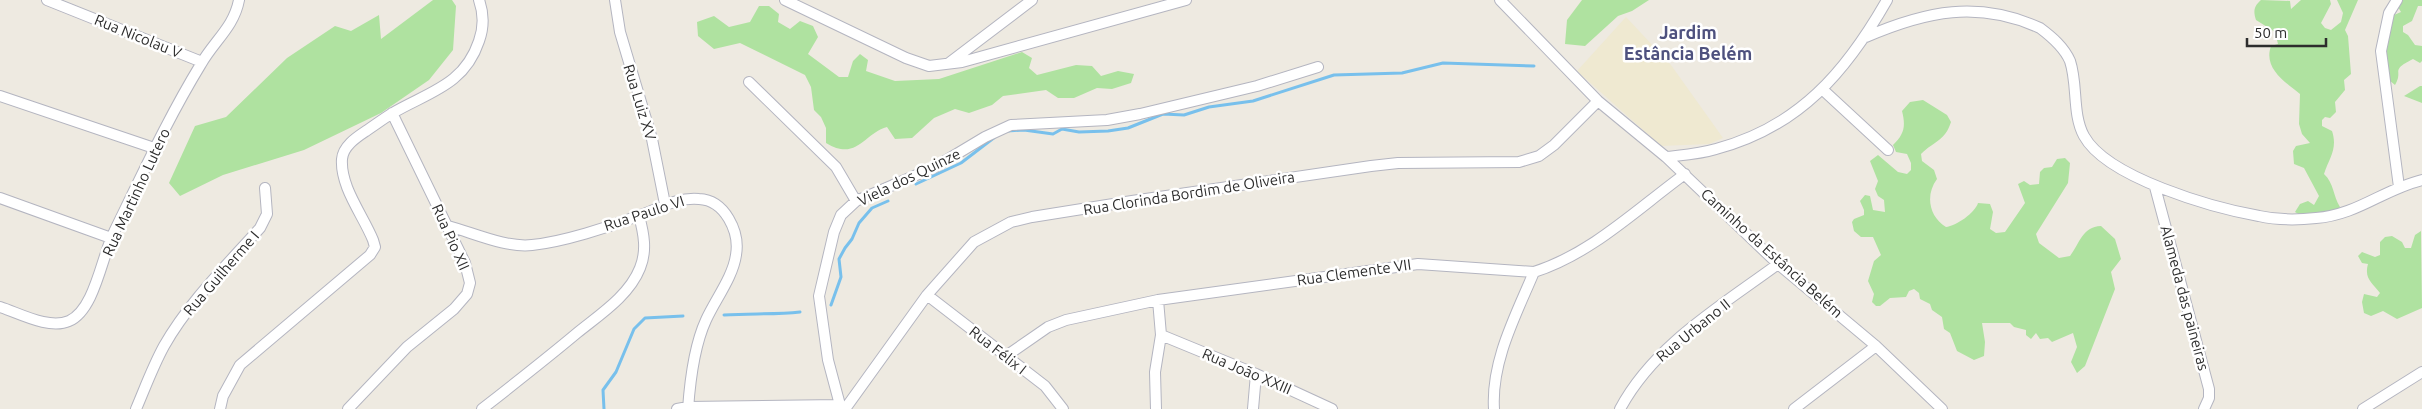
<svg xmlns="http://www.w3.org/2000/svg" width="2422" height="409" viewBox="0 0 2422 409" font-family="Ubuntu,sans-serif">
	<rect width="100%" height="100%" fill="#eeeae1"/>
	<!-- education -->
	<path fill="#efe9d1" d="M1626,17L1671,65L1723,138L1709,144L1661,146L1577,71Z"/>
	<!-- green -->
	<path fill="#afe2a0" d="M433,0H452L456,6L453,50L429,80L381,113L304,150L223,175L180,196L169,183L195,126L226,117L287,58L335,26L351,31L379,15L381,39Z
		M1582,0H1649L1632,11L1618,16L1585,46L1565,44L1567,20Z
		M2261,0L2290,1L2291,9L2301,0H2330L2331,4L2321,23L2325,28L2331,30L2341,22L2343,13L2337,0H2358L2345,30L2348,36L2351,74L2344,80L2345,90L2335,102L2336,112L2330,118L2325,117L2322,120V126L2332,131C2338,149 2329,158 2324,174C2334,183 2333,196 2340,207L2335,213L2300,215L2295,212L2300,204L2308,201L2314,205L2319,196L2304,168L2294,164L2293,151L2296,146L2310,143L2302,134L2299,124L2300,94C2285,82 2263,68 2271,46L2278,44L2277,40L2280,35L2256,20C2253,11 2254,6 2261,0Z
		M2401,0H2422V6H2418L2412,21L2403,26V32L2408,35L2415,45L2422,46V61L2420,63L2413,59C2389,71 2404,70 2395,85L2389,80C2386,56 2385,37 2394,15L2401,12L2398,7Z
		M759,6H769L779,14L778,22L790,29L800,21L813,26L818,37L808,54L839,77H848L853,61L860,54L868,60L866,71L895,81L939,79L1022,52L1032,58L1029,68L1037,75L1076,65L1092,66L1101,76L1118,71L1134,74L1131,83L1112,89L1097,88L1074,98H1058L1046,90L1003,96L992,105L969,113L955,109L934,118L912,138L895,139L887,127C864,133 857,162 826,143V128L821,117L814,110L811,87L805,75L740,43L714,49L698,36L697,22L714,16L729,27L750,22Z
		M2420,86H2422V103L2404,96Z
		M1923,100L1947,115L1951,122C1945,141 1934,141 1921,154L1922,161L1934,170L1937,179C1925,195 1929,217 1946,227C1956,226 1975,213 1978,203L1990,204L1993,212L1990,229L1996,233L2005,232L2025,203L2018,184L2024,181L2030,185L2039,184L2040,172L2044,168L2052,167L2057,159L2065,158L2070,163L2068,183L2036,234L2039,243L2059,258L2070,256C2080,243 2082,227 2101,226L2115,239L2121,259L2111,272L2115,289L2085,366L2077,373L2071,362L2077,347L2073,333L2052,342L2048,338L2040,339L2036,333L2031,339L2026,335V330L2014,327L2010,323H1982L1985,342L1984,356L1974,360L1957,351L1950,333L1944,329L1942,317L1932,310L1930,304L1920,299L1919,293L1914,289L1909,291L1906,297L1890,298L1880,306H1876L1872,302L1874,294L1868,281L1874,261L1881,255L1873,237H1861L1854,231L1852,222L1854,219L1864,215V210L1860,201L1865,195L1870,196L1873,210L1885,212L1884,200L1878,196L1875,189L1878,181L1870,161L1878,155L1898,172L1907,174L1911,170V163L1907,154L1896,152L1893,145C1904,134 1906,127 1902,111L1910,102Z
		M2421,231L2422,308L2397,319L2383,311L2371,316L2364,313L2362,302L2364,294L2377,297L2380,293C2372,282 2364,279 2368,264L2362,263L2358,256L2362,252L2375,257L2380,255V242L2385,237L2392,236L2402,242L2405,248H2411L2415,235Z"/>
	<g fill="none" stroke-linecap="round" stroke-linejoin="round">
		<!-- stream -->
		<path stroke="#78c0ec" stroke-width="3" d="M1007,131L1024,130L1053,134L1062,129L1079,132L1108,131L1128,128L1163,114L1184,115L1209,107L1253,101L1334,75L1402,73L1443,63L1534,66
			M916,184L961,163L995,137
			M831,305L841,277L839,259L845,248L852,239L859,223L872,208L888,201
			M724,315C749,313 774,315 800,312
			M604,409L603,390L616,372L634,329L645,318L683,316"/>
		<defs>
			<path id="minor" d="M47,0L202,62
				M615,0L620,32L652,139L665,204
				M785,0L906,58L929,66L962,62L1186,0
				M1500,0L1598,101L1666,157L1778,264L1876,346L1942,409
				M2397,0L2389,13L2381,51L2399,187
				M1866,37C1926,11 1978,0 2040,28C2052,37 2064,47 2070,61C2078,85 2072,114 2084,136C2107,178 2214,208 2259,216C2277,220 2298,220 2316,218C2357,215 2384,189 2422,180
				M949,63L1032,0
				M749,82L836,167L856,201
				M1822,89L1888,150
				M0,96L154,148
				M1666,157C1683,155 1700,154 1716,149C1799,127 1846,72 1887,0
				M2155,187L2209,389V398L2204,409
				M0,198L111,238
				M448,226C474,233 506,248 532,245C563,242 609,227 638,216C659,209 676,197 699,199C725,200 740,232 736,255C733,277 715,300 706,320C694,346 690,381 688,409
				M927,295L1045,386L1063,409
				M0,307C19,313 49,330 69,321C95,310 102,255 114,232C142,175 168,118 201,64C214,41 234,27 239,0
				M1161,335L1256,374L1332,409
				M1006,356L1048,327L1066,320L1158,300L1418,264L1534,272C1591,254 1637,209 1685,174
				M136,409C145,388 153,366 164,346C189,302 226,266 260,228L267,214L265,188
				M220,409L223,396L240,365L370,255L375,247L373,240C363,215 340,187 342,159C343,146 357,137 366,131C375,125 383,119 391,114C428,92 464,86 479,41C484,27 484,14 479,0
				M348,409L407,347L454,309L467,294L470,283L465,263L392,113
				M482,409C514,384 546,359 577,333C599,315 629,296 640,268C647,251 644,234 639,216
				M677,409L688,407L840,405
				M843,409L840,405L828,360L819,296L834,232L841,215L856,201L935,167L985,137L1011,125L1107,120L1140,114L1257,86L1318,67
				M845,409L927,295L974,242L1011,222L1032,217L1132,201L1371,166L1398,163L1519,162L1539,156L1554,145L1598,101
				M1156,409L1155,372L1161,335L1158,300
				M1253,409L1256,374
				M1494,409C1491,361 1516,315 1534,272
				M1620,409C1654,345 1721,306 1778,264
				M1794,409L1876,346
				M2363,409L2422,372"/>
		</defs>
		<!-- minor casing -->
		<use href="#minor" stroke="#b4b5c0" stroke-width="12"/>
		<!-- minor -->
		<use href="#minor" stroke="#fff" stroke-width="10"/>
	</g>
	<g text-anchor="middle" dominant-baseline="central" stroke-width="5" stroke-linejoin="round" paint-order="stroke">
		<!-- street labels -->
		<g font-size="15" fill="#2d2d2d" stroke="#fff">
			<text transform="translate(138 36) rotate(22)">Rua Nicolau V</text>
			<text transform="translate(640 102) rotate(73)">Rua Luiz XV</text>
			<text transform="translate(909 177) rotate(-26)">Viela dos Quinze</text>
			<text transform="translate(136 192) rotate(-65)">Rua Martinho Lutero</text>
			<text transform="translate(1189 193) rotate(-9)">Rua Clorinda Bordim de Oliveira</text>
			<text transform="translate(644 213) rotate(-18)">Rua Paulo VI</text>
			<text transform="translate(451 237) rotate(66)">Rua Pio XII</text>
			<text transform="translate(1772 253) rotate(42)">Caminho da Estância Belém</text>
			<text transform="translate(1354 272) rotate(-8)">Rua Clemente VII</text>
			<text transform="translate(221 273) rotate(-49)">Rua Guilherme I</text>
			<text transform="translate(2185 298) rotate(75)">Alameda das paineiras</text>
			<text transform="translate(1693 330) rotate(-39)">Rua Urbano II</text>
			<text transform="translate(998 350) rotate(38)">Rua Félix I</text>
			<text transform="translate(1247 371) rotate(23)">Rua João XXIII</text>
		</g>
		<!-- quarter labels -->
		<g font-size="18" font-weight="bold" fill="#4e517e" stroke="#fff">
			<text x="1688" y="32">Jardim<tspan x="1688" dy="21">Estância Belém</tspan></text>
		</g>
	</g>
	<!-- scale -->
	<path d="M2247 38v8h79v-8" fill="none" stroke="#2d2d2d" stroke-width="2.5"/>
	<text x="2254" y="38" font-size="15" fill="#2d2d2d" stroke="#ffffff" stroke-width="4" paint-order="stroke">50 m</text>
</svg>
